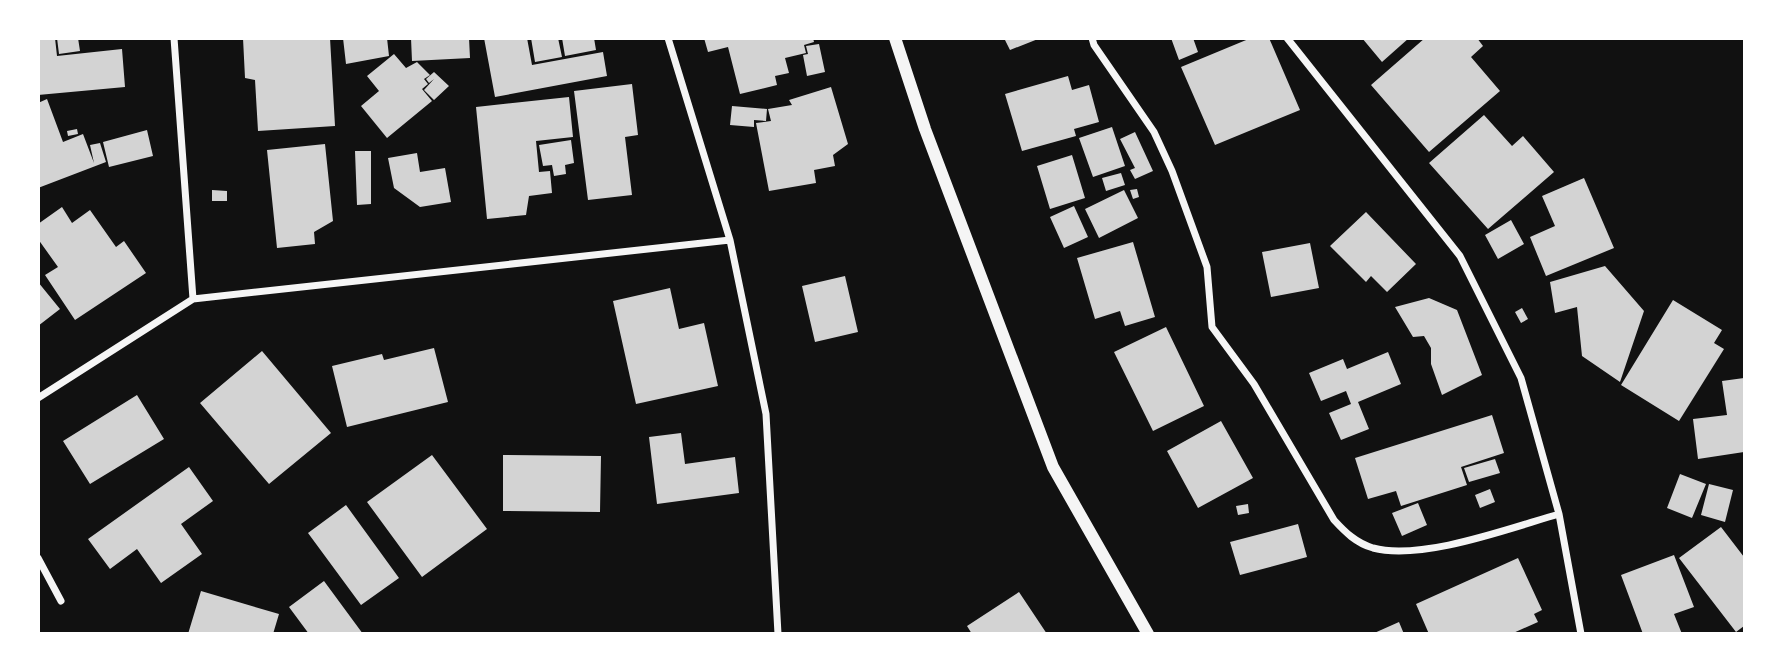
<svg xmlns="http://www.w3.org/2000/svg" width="1783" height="672" viewBox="0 0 1783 672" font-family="'Space Grotesk',sans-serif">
	<rect width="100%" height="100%" fill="#111"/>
	<!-- building -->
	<path fill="#d3d3d3" d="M38,38H55L57,56L122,49L125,87L38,95Z
		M57,38H78L80,51L59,54Z
		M243,38H330L335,126L258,131L255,80L245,78Z
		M343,38H387L389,56L346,64Z
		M411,38H469L470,58L412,61Z
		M484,38H527L532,65L603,52L607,76L495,97Z
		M531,38H558L562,57L535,62Z
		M562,38H594L596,50L565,56Z
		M704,38H813L814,42L804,45L806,53L785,58L789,73L775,76L777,85L740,94L728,47L708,52Z
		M1009,38H1038V39L1010,50L1005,40Z
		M1171,38H1193L1198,52L1179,60Z
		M1251,38H1269L1300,110L1215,145L1181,67Z
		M1362,38H1409L1382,62Z
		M1425,38H1477L1483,46L1471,57L1500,91L1429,152L1371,85Z
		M819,44L825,72L807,76L803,55L808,54L806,46Z
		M394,54L406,68L417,62L430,75L424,79L428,84L422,89L432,101L387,138L361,106L379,91L367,76Z
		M434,72L449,86L434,100L424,90L434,79L429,83L426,79Z
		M1068,76L1072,90L1089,85L1099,122L1074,129L1076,136L1022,151L1005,94Z
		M632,84L638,135L625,137L632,195L588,200L574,91Z
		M831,87L848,144L833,155L835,166L814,170L816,183L769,191L756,123L771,121L768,109L792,105L789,100Z
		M569,97L573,137L536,141L539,172L550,171L552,193L529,196L526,215L487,219L476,107Z
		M47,99L63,142L83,134L94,163L90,145L100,143L106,162L38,188V103Z
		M732,106L767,109L766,121L754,120V127L730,125Z
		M1484,115L1512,146L1523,136L1554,172L1488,229L1429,163Z
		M1112,127L1125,166L1093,177L1079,138Z
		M77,129L78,134L68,136L67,131Z
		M147,130L153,156L109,167L103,142Z
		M1135,132L1153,171L1135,179L1130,170L1135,168L1120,139Z
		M571,140L574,163L565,165L566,174L554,176L552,165L543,166L539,145Z
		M325,144L333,221L314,232L315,244L277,248L267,150Z
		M355,151H371V204L357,205Z
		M417,153L420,172L445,168L451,202L420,207L394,188L388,158Z
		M1072,155L1085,198L1050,209L1037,166Z
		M1121,173L1125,185L1106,191L1102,178Z
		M1584,178L1614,248L1546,276L1530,237L1555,226L1542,196Z
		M1137,189L1139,197L1133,199L1130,190Z
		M212,190L227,191V201H212Z
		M1124,190L1138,218L1099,238L1085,209Z
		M1074,206L1088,237L1064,248L1050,217Z
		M62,207L72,223L90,210L116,247L124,241L146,273L75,320L45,275L58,267L38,239V224Z
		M1366,212L1416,264L1387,292L1371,276L1366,282L1330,246Z
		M1511,220L1524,244L1498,259L1485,235Z
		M1133,242L1155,317L1125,326L1120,311L1095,319L1077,258Z
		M1310,243L1319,288L1271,297L1262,252Z
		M1605,266L1644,311L1620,382L1582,356L1577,307L1555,313L1550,282Z
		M845,276L858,332L815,342L802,286Z
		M38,282L60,309L38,326Z
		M670,288L679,329L704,323L718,386L636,404L613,301Z
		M1429,298L1457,310L1482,375L1442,395L1431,364V348L1424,336L1413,337L1395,307Z
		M1673,300L1722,330L1714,343L1724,349L1679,421L1621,385Z
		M1522,308L1528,319L1521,323L1515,312Z
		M1166,327L1204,406L1153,431L1114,352Z
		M434,348L448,402L347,427L332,366L382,354L384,360Z
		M262,351L331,433L269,484L200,403Z
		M1388,352L1401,384L1358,402L1369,429L1341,440L1329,413L1351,404L1346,391L1321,401L1309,373L1343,359L1347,369Z
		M1744,378V452L1698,459L1693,419L1727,415L1722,381Z
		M137,395L164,439L90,484L63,441Z
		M1492,415L1504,453L1461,467L1467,485L1401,506L1396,491L1368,499L1355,458Z
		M1221,421L1253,478L1198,508L1167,451Z
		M681,433L685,464L735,457L739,493L657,504L649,437Z
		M432,455L487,529L422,577L367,502Z
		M503,455L601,456L600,512L503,511Z
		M1495,459L1500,473L1469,482L1464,468Z
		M189,467L213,501L181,524L202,554L161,583L137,549L110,569L88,539Z
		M1680,474L1706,484L1692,518L1667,508Z
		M1709,484L1733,490L1725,522L1701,515Z
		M1490,489L1495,502L1480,508L1475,495Z
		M1418,503L1427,525L1402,536L1392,513Z
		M1248,504L1249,513L1238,515L1236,506Z
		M346,505L399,578L361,605L308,533Z
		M1298,524L1307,557L1240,575L1230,542Z
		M1721,527L1744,557V626L1736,632L1679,558Z
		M1674,555L1694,607L1674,614L1682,634H1643L1621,575Z
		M1518,558L1542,610L1534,614L1538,622L1511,634H1429L1416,604Z
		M324,581L363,634H309L289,607Z
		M201,591L279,614L273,634H188Z
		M1019,592L1047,634H972L967,626Z
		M1399,622L1404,634H1372Z"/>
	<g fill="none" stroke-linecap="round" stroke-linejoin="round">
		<!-- minor -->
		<path stroke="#f5f5f5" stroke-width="7" d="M174,38L193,299
			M668,38L730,240L766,414L778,634
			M1092,38L1094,45L1154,132L1172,171L1207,267L1212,327L1254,384L1334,520C1345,532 1356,543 1373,548C1422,561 1510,528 1559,514
			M1287,38L1460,256L1521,378L1559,514L1581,634
			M38,398L193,299L730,240
			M38,558L61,601"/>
		<!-- tertiary -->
		<path stroke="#f5f5f5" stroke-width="12" d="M895,38L925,129L1053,467L1148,634"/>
	</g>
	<!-- border -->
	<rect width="1783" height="672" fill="none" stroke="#ffffff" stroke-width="80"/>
</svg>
